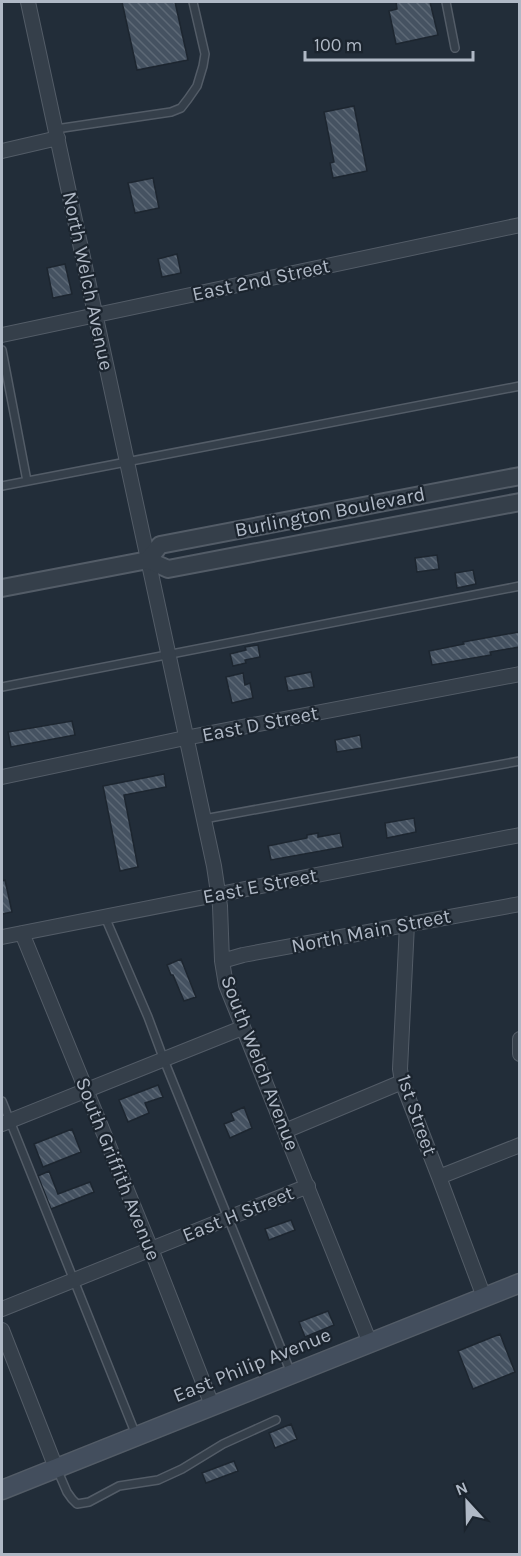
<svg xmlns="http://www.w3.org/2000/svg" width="521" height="1556" viewBox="0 0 521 1556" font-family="Karla,sans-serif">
	<defs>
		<pattern id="building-back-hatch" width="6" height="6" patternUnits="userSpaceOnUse" patternTransform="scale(1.5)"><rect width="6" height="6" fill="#455261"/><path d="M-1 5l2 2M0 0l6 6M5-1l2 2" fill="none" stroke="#5d6976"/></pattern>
	</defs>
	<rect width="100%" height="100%" fill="#222d39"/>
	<!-- building -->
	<path fill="url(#building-back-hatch)" stroke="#1d2630" stroke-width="1.5" d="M122,2H175L188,60L137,70Z
		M396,2H430L438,35L396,44L389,11L397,9Z
		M354,106L367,171L333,178L330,163L334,162L324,112Z
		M153,178L159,208L135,213L128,183Z
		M177,254L181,273L162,277L158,259Z
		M65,264L72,294L53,298L47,268Z
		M437,555L439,569L417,572L415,558Z
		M473,570L476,584L457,588L455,573Z
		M519,632V647L490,652L491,655L432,665L429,651L464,644L463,642Z
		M258,645L260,657L245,660L246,663L233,666L230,654L246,650L245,647Z
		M311,672L314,687L288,691L285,677Z
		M243,673L245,685L250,683L253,698L232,703L226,677Z
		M72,721L75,735L11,747L8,732Z
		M360,735L362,748L337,752L335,740Z
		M164,774L166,787L124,795L138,867L120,871L103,786Z
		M414,818L416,832L387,838L385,823Z
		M318,833V837L340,833L343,847L271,860L268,846L307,838V835Z
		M5,880L12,912L2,914V881Z
		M181,959L196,997L184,1001L173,975H171L167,965Z
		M158,1085L163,1097L145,1103L149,1113L128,1122L119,1100Z
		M244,1107L252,1128L230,1138L224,1124L234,1120L231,1113Z
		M72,1129L81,1152L43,1167L34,1144Z
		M49,1171L58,1194L90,1182L94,1192L51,1209L38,1176Z
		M291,1220L295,1230L269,1240L265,1229Z
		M328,1311L334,1325L305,1337L299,1322Z
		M500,1334L515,1372L473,1389L458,1351Z
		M291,1424L297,1439L275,1448L269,1433Z
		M234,1461L238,1471L206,1483L202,1473Z"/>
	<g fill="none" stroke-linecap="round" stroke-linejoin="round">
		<defs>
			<path id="service" d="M446,2L455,48
				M56,129L171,112L181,108L188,99L197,86L203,66L205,54L193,2
				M2,350L27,481
				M2,486L520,386
				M2,687L520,586
				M204,819L520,761
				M105,917L148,1017L164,1060L291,1373
				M2,1101L136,1435
				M57,1469L67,1492L72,1499L77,1504L89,1502L119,1486L158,1480L182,1469L223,1444L276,1420"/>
			<path id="minor" d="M28,2L214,866L220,906L222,961L226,985L370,1343
				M2,151L58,138
				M2,335L520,225
				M2,777L185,738L520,674
				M407,924L400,1069L402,1082L439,1177L484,1297
				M22,933L151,1249L212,1405
				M2,937L520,835
				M222,961L243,955L520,904
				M520,1039V1054
				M2,1124L242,1028
				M285,1131L402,1082
				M439,1177L520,1145
				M2,1309L308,1186
				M2,1330L56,1468"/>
			<path id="tertiary" d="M148,560L160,545L520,476
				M2,588L148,560L168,569L520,502"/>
			<path id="secondary" d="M2,1490L520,1283"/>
		</defs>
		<!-- service casing -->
		<use href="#service" stroke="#535c67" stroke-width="10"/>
		<!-- minor casing -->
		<use href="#minor" stroke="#535c67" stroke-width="16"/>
		<!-- tertiary casing -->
		<use href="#tertiary" stroke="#535c67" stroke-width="20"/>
		<!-- secondary casing -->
		<use href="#secondary" stroke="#535c67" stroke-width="21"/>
		<!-- service -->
		<use href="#service" stroke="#353f4a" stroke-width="7"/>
		<!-- minor -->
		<use href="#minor" stroke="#353f4a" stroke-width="14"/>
		<!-- tertiary -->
		<use href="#tertiary" stroke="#353f4a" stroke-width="16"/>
		<!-- secondary -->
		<use href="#secondary" stroke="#434e5d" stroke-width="18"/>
	</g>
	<g text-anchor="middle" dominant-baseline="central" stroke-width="4.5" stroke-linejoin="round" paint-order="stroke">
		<!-- street labels -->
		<g font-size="20" fill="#b0b9c6" stroke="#1b242e">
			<text transform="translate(261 280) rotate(-12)">East 2nd Street</text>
			<text transform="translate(88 281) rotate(78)">North Welch Avenue</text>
			<text transform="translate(330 512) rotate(-11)">Burlington Boulevard</text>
			<text transform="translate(260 724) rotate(-11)">East D Street</text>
			<text transform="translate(260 886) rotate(-11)">East E Street</text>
			<text transform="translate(371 931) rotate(-11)">North Main Street</text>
			<text transform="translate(260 1063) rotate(69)">South Welch Avenue</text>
			<text transform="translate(417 1115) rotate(71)">1st Street</text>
			<text transform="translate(118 1169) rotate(68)">South Griffith Avenue</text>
			<text transform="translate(238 1214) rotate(-22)">East H Street</text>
			<text transform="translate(252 1365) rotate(-22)">East Philip Avenue</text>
		</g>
	</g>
	<!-- border -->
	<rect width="521" height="1556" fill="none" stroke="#b0b9c6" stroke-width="6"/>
	<!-- north arrow -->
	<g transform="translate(467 1502) rotate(338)" stroke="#1b242e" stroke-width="4.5" paint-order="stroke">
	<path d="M0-4.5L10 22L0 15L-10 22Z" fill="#b0b9c6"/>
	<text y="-9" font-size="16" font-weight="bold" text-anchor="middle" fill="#b0b9c6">N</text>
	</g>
	<!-- scale -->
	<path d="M305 51v9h168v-9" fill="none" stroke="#b0b9c6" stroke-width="3"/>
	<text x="314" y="51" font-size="18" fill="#b0b9c6" stroke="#1b242e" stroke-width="4.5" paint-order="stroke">100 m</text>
</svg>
